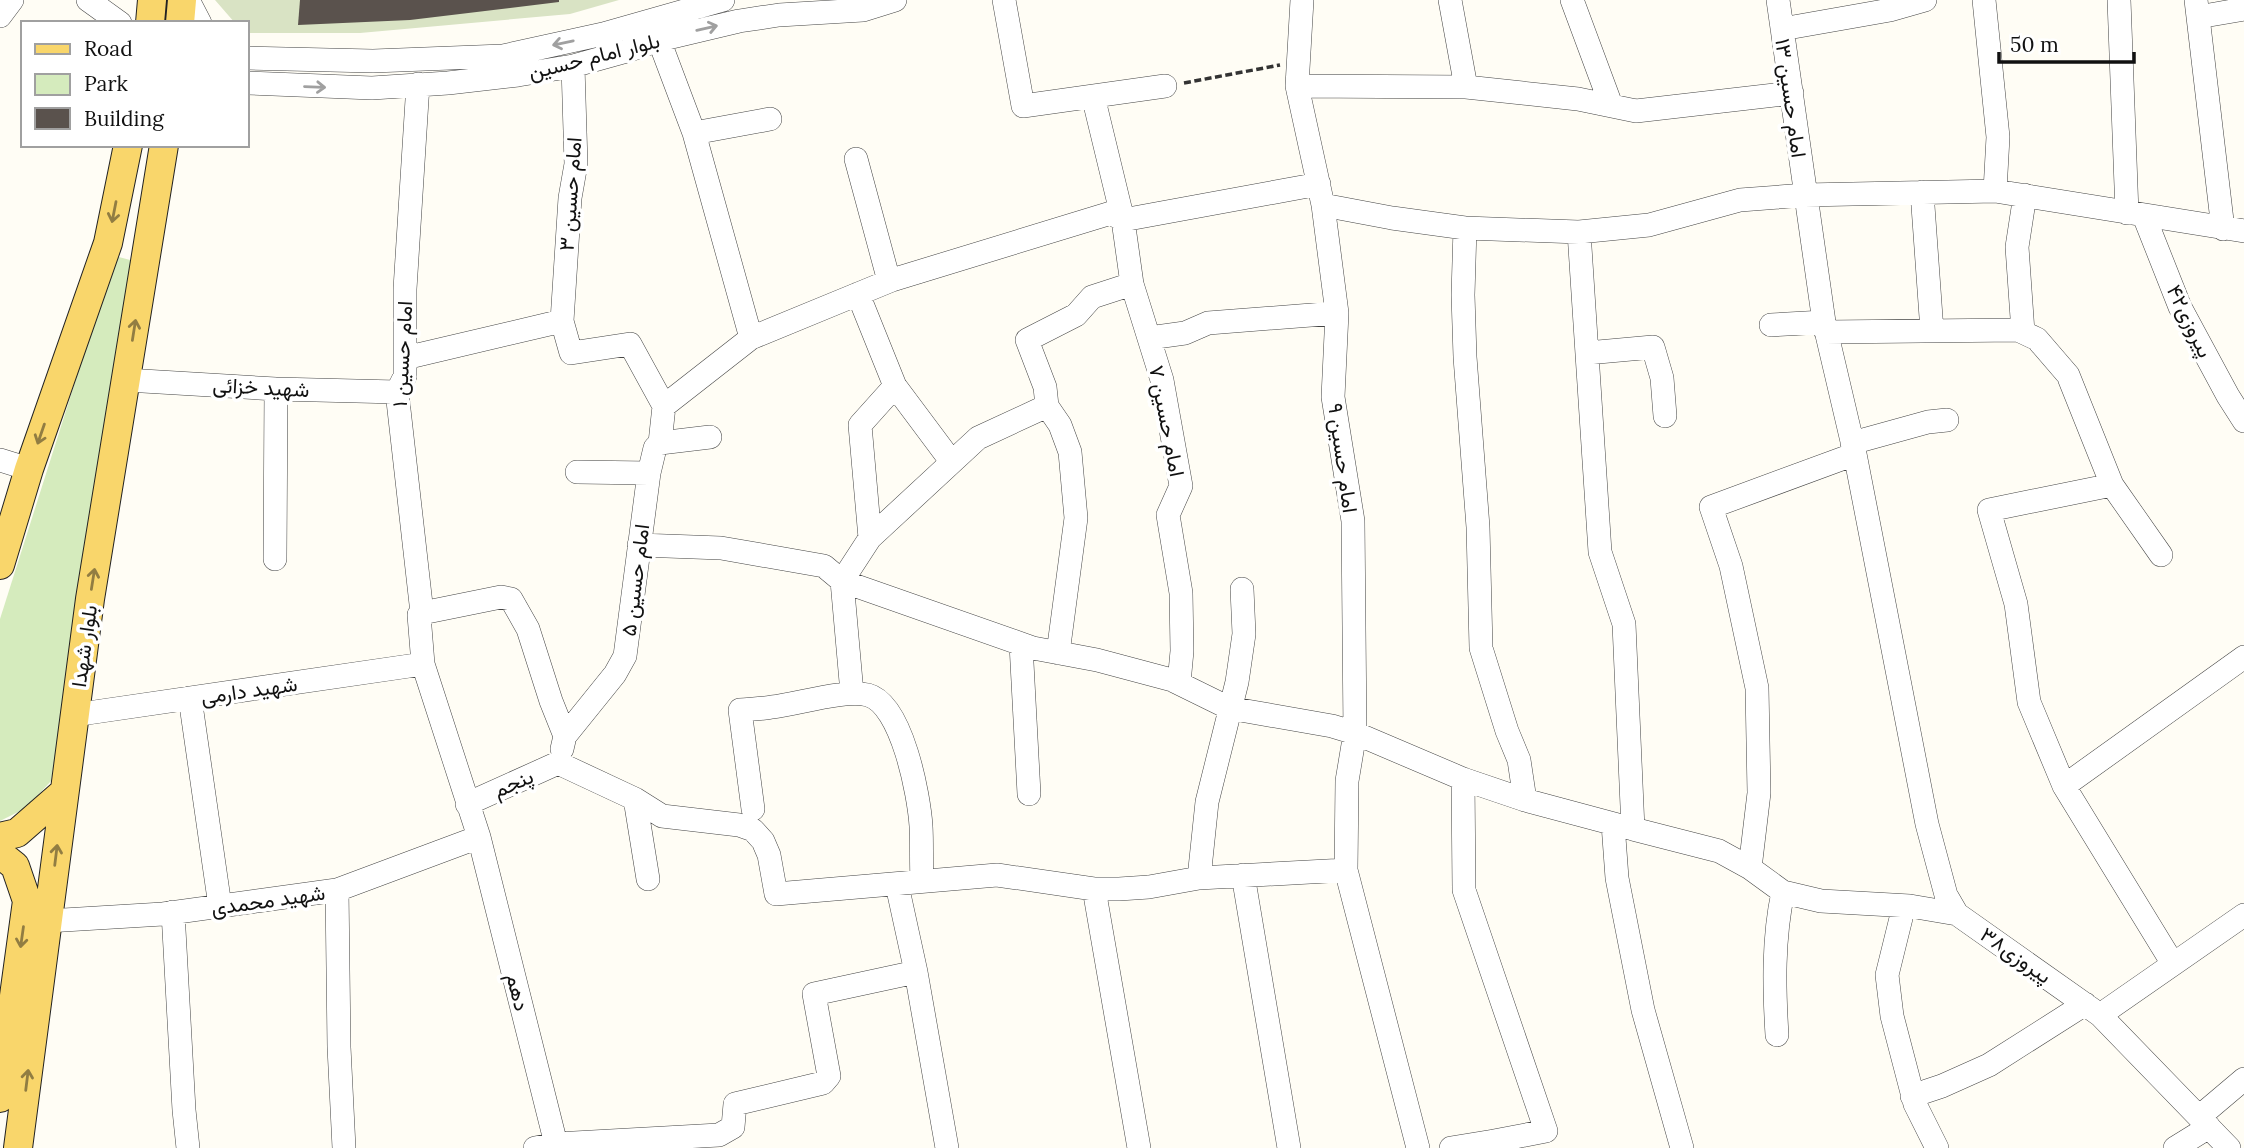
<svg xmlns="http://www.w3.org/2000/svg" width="2244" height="1148" viewBox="0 0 2244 1148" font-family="Lora,Vazirmatn,serif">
	<rect width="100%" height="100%" fill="#fffdf5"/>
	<!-- green -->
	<path fill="#d5ebbd" d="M115,256L134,261L51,781L26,808L0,821V619Z"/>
	<!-- cemetery -->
	<path fill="#d9e3c4" d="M215,0H619L570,14L360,33H247V23H235Z"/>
	<!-- building -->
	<path fill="#5a524d" d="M300,0H559V2L410,20L298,25Z"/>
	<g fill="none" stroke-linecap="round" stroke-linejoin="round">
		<defs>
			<path id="minor" d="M88,0L120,23
				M188,0L200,23
				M1004,0L1023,106L1165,86
				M1302,0L1297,86L1323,205L1337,313L1333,397L1353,521L1355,733L1347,781L1346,870L1418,1148
				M1450,0L1466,87
				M1572,0L1611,105
				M1778,0L1824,322L1855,454L1927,824L1946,895L1957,914
				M1984,0L1998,137L1995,191
				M2119,0L2127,213
				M2196,0L2223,229
				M0,16L12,0
				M2198,17L2244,9
				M1782,29L1890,10L1925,0
				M659,40L694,133L751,338
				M247,58L373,61L503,56L603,34L723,0
				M247,83L372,88L448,83L518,75L573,66L627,51L659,40L739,21L779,15L863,10L895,0
				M418,84L405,289V376L397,392L422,613L419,615L423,664L479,837L557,1148
				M1297,86L1466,87L1578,99L1636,111L1792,93
				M1093,96L1123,220L1132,284L1162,380L1181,486L1168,515L1181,593L1182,651L1179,683
				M694,133L770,119
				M856,159L889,281
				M1922,192L1932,331
				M1323,205L1392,218L1465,228L1579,232L1649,225L1740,200L1805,195L1995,191L2244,231
				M2144,216L2180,307L2228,396L2244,421
				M1465,228L1463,295L1465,357L1478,527L1481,648L1507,731L1519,760L1525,800
				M1579,232L1600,552L1624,624L1633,829L1719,851L1750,868L1783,892L1821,901L1910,906L1957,914L2100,1015L2229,1148
				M858,294L895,386L951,461
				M562,321L570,198L576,164L573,66
				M1771,325L1824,322
				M1826,332L2018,330L2037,339L2068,375L2112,485L2161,555
				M2023,332L2017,247L2025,195
				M1149,338L1185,333L1208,323L1337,313
				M1587,353L1653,347L1662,378L1665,416
				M405,358L562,321L571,353L630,344L664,406L751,338L892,280L1111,213L1123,220L1319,184
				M126,380L276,389L397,392
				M660,443L710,437
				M1852,443L1928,422L1947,420
				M0,460L29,469
				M577,472L649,473
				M2112,485L1989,510L2016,604L2029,702L2064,786L2173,964
				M870,538L860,425L895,386
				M639,545L721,548L824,566L842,581L870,538L978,438L1047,406
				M275,559L276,389
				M422,613L501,597L511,599L528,629L551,701L565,736L562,749
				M1021,644L1029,794
				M1058,653L1076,518L1070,452L1060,425L1047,406L1045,387L1027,340L1076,315L1092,297L1132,284
				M852,693L842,581L1033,648L1097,660L1172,680L1229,708L1332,726L1355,733L1463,779L1525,800L1633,829
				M190,698L220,906
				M74,715L423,664
				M565,736L615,674L625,656L649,473L655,448L660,443L664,406
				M558,763L635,799L662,816L739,825L753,830L763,841L769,855L776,894L997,875L1094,889H1119L1149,887L1199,878L1346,870
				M1463,779L1464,890L1546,1131L1494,1141
				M2064,786L2244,657
				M635,799L648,879
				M467,804L558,763
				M753,809L740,710C751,709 762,709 772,707C798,704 845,689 868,695C902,704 919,795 921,826C922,843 921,862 922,880
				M1613,824L1617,878L1643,1010L1682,1148
				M1750,868L1759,793L1757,688L1731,566L1711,507L1855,454
				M1243,875L1289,1148
				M1199,878L1207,802L1237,682L1244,634L1242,589
				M897,885L916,972L947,1148
				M1094,889L1139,1148
				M337,890L339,1047L344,1148
				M1904,906L1887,975L1892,1016L1915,1104L1937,1148
				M173,912L184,1110L188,1148
				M47,921L163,914L337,890L479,837
				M2100,1015L2244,915
				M1777,1035C1774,987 1773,939 1783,892
				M1912,1096L1942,1086L1989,1065L2085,1004
				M2199,1117L2244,1079
				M535,1148L556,1144L719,1135L733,1127L735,1104L823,1083L829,1076L814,994L916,972
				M1451,1148L1494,1141L1496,1148
				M2175,1148L2209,1127"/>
			<path id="major" d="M150,23L152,0
				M180,23L182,0
				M0,565L29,469L108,243L128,145
				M0,837L17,833L64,792
				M0,854L15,866L27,901L0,1098
				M18,1148L90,599L164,145"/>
		</defs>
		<!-- minor casing -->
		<use href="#minor" stroke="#444" stroke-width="24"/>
		<!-- major casing -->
		<use href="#major" stroke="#222" stroke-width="30"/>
		<!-- path -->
		<path stroke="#333" stroke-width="3.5" stroke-dasharray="7 3.5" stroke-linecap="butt" d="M1184,83L1280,65"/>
		<!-- minor -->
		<use href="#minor" stroke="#fff" stroke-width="23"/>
		<!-- major -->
		<use href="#major" stroke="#f9d66b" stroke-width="28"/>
	</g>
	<!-- one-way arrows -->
	<defs><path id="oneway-shaft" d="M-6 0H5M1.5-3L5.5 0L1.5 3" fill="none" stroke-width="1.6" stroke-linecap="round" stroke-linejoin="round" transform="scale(1.75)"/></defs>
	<g stroke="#a0a0a0">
		<use href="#oneway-shaft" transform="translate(707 28) rotate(-13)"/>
		<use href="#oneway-shaft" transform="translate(563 43) rotate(168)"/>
		<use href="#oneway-shaft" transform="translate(315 87) rotate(2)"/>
	</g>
	<g stroke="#917d42">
		<use href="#oneway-shaft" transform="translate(114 212) rotate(101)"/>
		<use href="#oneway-shaft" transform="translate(134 330) rotate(-81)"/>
		<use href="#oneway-shaft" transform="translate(41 434) rotate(109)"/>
		<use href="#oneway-shaft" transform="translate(93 579) rotate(-81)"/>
		<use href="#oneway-shaft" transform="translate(56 855) rotate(-83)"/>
		<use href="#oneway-shaft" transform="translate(22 937) rotate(98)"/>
		<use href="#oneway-shaft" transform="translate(27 1080) rotate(-83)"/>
	</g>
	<g text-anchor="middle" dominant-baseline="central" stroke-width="7" stroke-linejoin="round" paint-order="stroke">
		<!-- street labels -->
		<g font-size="21" fill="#111" stroke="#fff">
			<text transform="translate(594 56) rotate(-14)">بلوار امام حسین</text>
			<text transform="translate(1791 98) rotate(82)">امام حسین ۱۳</text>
			<text transform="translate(570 194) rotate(-86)">امام حسین ۳</text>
			<text transform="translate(2190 321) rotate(64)">پیروزی۴۲</text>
			<text transform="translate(402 354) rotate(-87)">امام حسین ۱</text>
			<text transform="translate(261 387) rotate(3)">شهید خزائی</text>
			<text transform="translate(1167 421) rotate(79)">امام حسین ۷</text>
			<text transform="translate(1343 458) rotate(82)">امام حسین ۹</text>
			<text transform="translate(635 580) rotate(-83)">امام حسین ۵</text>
			<text transform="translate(84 646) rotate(-82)">بلوار شهدا</text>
			<text transform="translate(249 690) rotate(-8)">شهید دارمی</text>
			<text transform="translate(513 783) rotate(-24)">پنجم</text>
			<text transform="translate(268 900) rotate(-8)">شهید محمدی</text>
			<text transform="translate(2016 955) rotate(35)">پیروزی۳۸</text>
			<text transform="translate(518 992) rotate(76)">دهم</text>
		</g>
	</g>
	<!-- legend -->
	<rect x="21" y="21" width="228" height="126" fill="#ffffff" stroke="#a0a0a0" stroke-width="2"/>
	<rect x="35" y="44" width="35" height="10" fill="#f9d66b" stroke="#a0a0a0" stroke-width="2"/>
	<text x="84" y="56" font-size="21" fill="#111111">Road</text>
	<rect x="35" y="74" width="35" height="21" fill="#d5ebbd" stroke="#a0a0a0" stroke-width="2"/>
	<text x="84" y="91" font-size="21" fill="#111111">Park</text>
	<rect x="35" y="108" width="35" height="21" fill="#5a524d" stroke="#a0a0a0" stroke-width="2"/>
	<text x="84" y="126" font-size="21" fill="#111111">Building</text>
	<!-- scale -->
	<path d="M1999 52v10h135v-10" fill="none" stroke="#111111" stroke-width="3.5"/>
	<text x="2010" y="52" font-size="21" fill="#111111" stroke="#ffffff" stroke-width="5" paint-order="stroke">50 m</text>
</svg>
